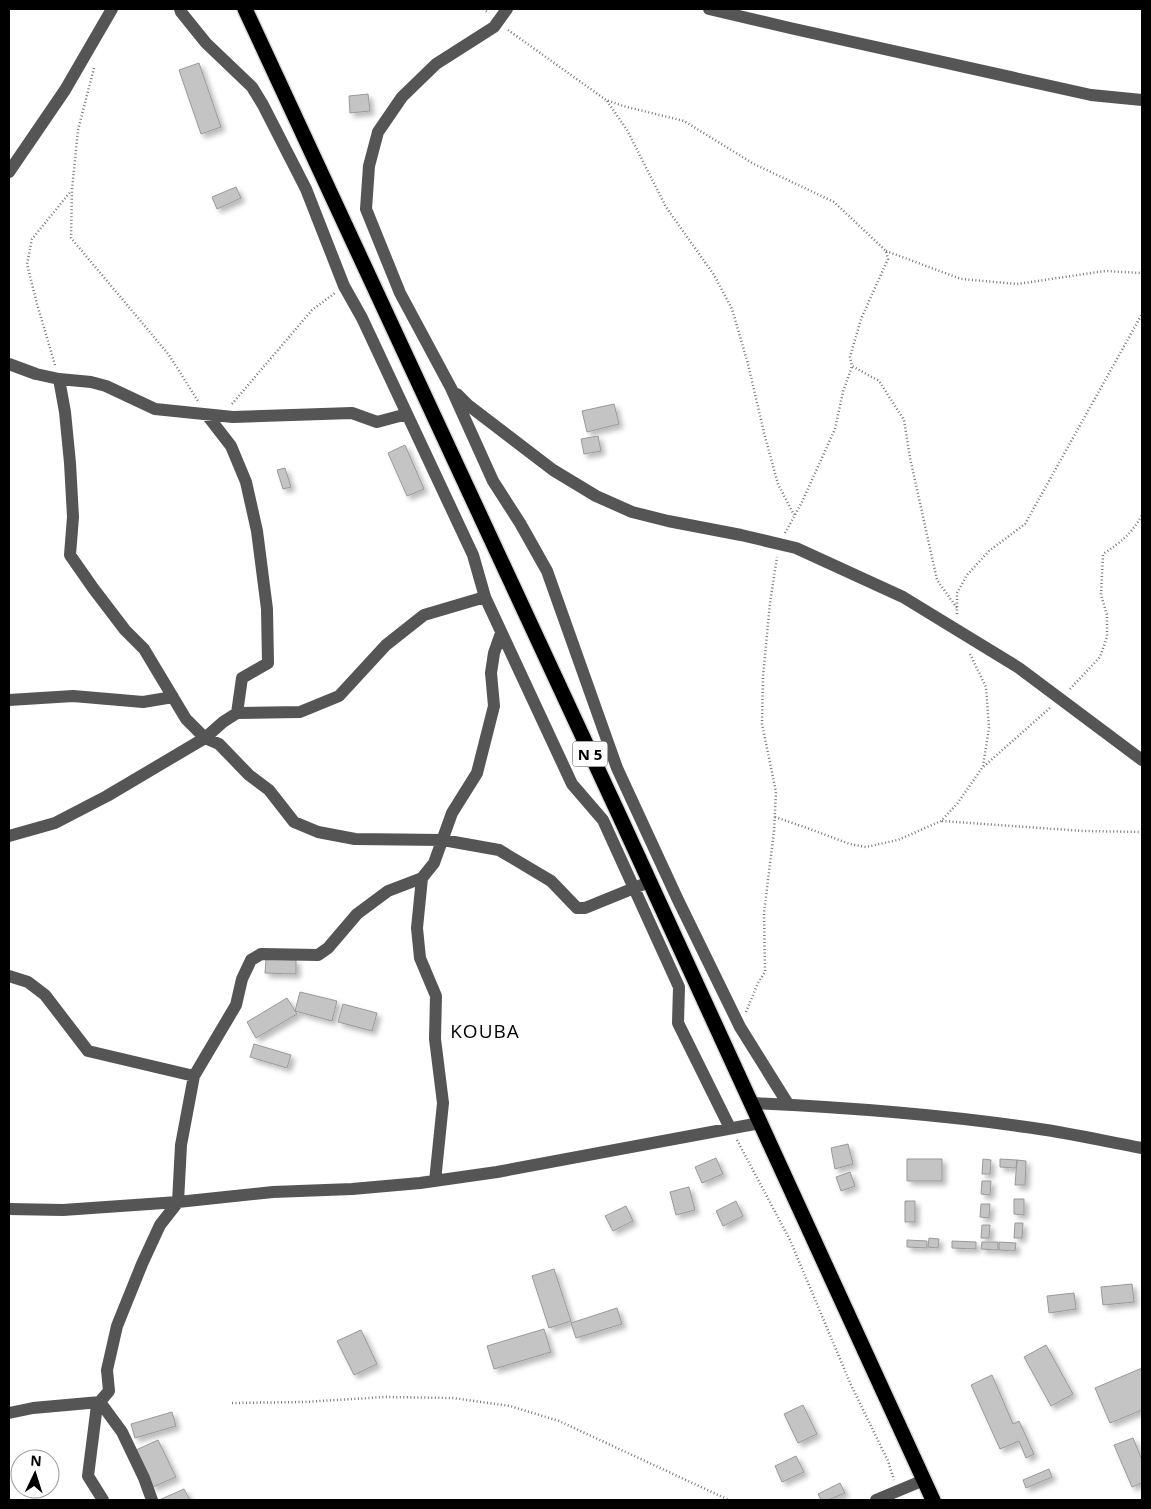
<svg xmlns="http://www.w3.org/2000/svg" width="1151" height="1509" viewBox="0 0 1151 1509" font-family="'Open Sans',sans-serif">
	<defs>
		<filter id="shadow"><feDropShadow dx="4" dy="4" stdDeviation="2.5" flood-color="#0004"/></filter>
	</defs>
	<rect width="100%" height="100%" fill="#fff"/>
	<!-- building -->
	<path fill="#c4c4c4" stroke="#999" filter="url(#shadow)" d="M199,63L221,127L201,134L179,70Z
		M368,94L370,111L350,113L349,96Z
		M236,187L241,198L217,209L212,197Z
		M614,404L619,424L587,432L582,411Z
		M598,436L601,451L584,454L581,439Z
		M405,445L424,489L407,496L388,453Z
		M285,468L291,487L283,489L277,470Z
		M266,959L296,960V974L265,973Z
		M300,992L337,1001L332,1021L295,1011Z
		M287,998L297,1014L256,1038L247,1022Z
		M343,1004L377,1013L372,1031L338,1022Z
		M254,1044L291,1055L287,1068L250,1057Z
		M848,1144L853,1164L835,1169L831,1148Z
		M716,1158L723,1174L702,1183L695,1167Z
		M907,1159H942V1181H907Z
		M983,1159L991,1160L990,1174H982Z
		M1000,1159L1017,1160L1016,1168L1000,1167Z
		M1017,1160L1026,1161L1025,1185H1015Z
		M850,1172L855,1186L841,1191L836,1177Z
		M982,1181H991L990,1195L981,1194Z
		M689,1187L695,1210L676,1215L670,1192Z
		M1014,1199H1024V1215L1014,1214Z
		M736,1201L743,1216L723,1226L716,1211Z
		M905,1201H915V1222H905Z
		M981,1204H990L989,1218L980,1217Z
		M626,1206L633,1221L613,1231L605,1216Z
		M1015,1223H1023L1022,1238H1014Z
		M982,1225H990L989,1238H981Z
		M929,1238L939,1239L938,1248L928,1247Z
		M907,1240L927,1241V1248L907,1247Z
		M952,1241L976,1242V1249L952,1248Z
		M982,1242H998V1250L981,1249Z
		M999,1242L1016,1243L1015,1251L999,1250Z
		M554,1269L571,1321L549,1328L532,1276Z
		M1132,1284L1134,1302L1103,1305L1101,1287Z
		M1074,1293L1076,1309L1049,1313L1047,1296Z
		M617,1308L622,1324L576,1338L571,1323Z
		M544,1329L551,1352L494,1369L487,1346Z
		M361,1330L377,1364L354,1375L337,1341Z
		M1046,1345L1073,1394L1051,1406L1024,1357Z
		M1142,1368V1410L1110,1423L1095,1388Z
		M992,1375L1013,1424L1019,1421L1034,1454L1026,1458L1019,1441L1000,1449L971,1385Z
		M803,1405L817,1434L798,1443L784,1414Z
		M172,1412L176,1426L135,1438L131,1424Z
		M1133,1438L1142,1460V1483L1132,1487L1114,1445Z
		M158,1440L176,1477L153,1487L136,1450Z
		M796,1456L804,1472L782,1482L775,1466Z
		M1049,1469L1052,1477L1026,1488L1023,1480Z
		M840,1483L845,1493L828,1500H821L818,1494Z
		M184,1489L190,1500H159Z"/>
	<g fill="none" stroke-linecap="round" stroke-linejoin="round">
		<defs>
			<path id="highway" d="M245,9L620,817L933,1500"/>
		</defs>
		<!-- highway casing -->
		<use href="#highway" stroke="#dbdbdb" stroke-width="18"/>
		<!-- path -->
		<path stroke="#777" stroke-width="2.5" stroke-dasharray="1 2.5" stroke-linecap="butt" d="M483,9L489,13
			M508,30L606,100L623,106L684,121L754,164L834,202L886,251L888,259L861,319L850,357L852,366L879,381L904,420L910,458L937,580L957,608
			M94,68L78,130L72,190L71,238L169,355L198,401
			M607,101L627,130L666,207L714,275L732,309L748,364L765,437L778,484L794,515
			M886,251L961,279L1017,284L1105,271L1142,273
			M55,365L37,304L27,264L32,239L71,191
			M232,404L312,310L335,293
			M785,533L802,502L835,429L843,392L852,366
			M957,614V593L967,575L989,551L1025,524L1142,314
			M970,654L986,687L989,728L983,766
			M1070,689L1100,657L1107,637V615L1101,595L1103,554C1121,542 1131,535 1142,515
			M775,817L807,828L850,844L866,847L898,840L941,821L957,804L982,768L1051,707
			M942,821L1084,831L1142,832
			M746,1012L758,983L765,972L764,913L774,831L776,792L762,724L763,677L770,603L777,557
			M737,1140L790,1240L851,1385L888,1461L894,1480
			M232,1403L304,1402L385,1397L453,1398L510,1406L559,1421L729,1500"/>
		<!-- minor -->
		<path stroke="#555" stroke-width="12" d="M180,9L181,12L206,43L252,87L263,105L306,189L344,286L362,318L473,555L485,597L572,784L603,820L679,987L678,1023L730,1128
			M507,9L494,27L436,64L402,97L378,132L369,166L366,209L400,293L451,388L493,481L520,523L547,571L617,768L678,900L740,1027L788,1104
			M709,9L790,28L1091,95L1142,100
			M9,172L65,90L112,9
			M9,364L36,374L59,379L91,382L106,386L155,409L233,417L352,413L377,422L407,414
			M59,379L65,412L70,463L73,517L70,555L93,588L125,630L144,649L186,719L205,738L219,744L249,775L269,790L294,822L318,832L355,839L443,840L499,850L551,881L577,908H585L649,882
			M457,394L468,405L553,470L596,496L632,512L668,521L741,535L796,548L903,597L1019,668L1142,760
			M207,415L231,446L246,482L257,531L267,609L268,663L242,678L237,713
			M9,700L73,696L143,702L173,697
			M9,836L55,823L107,796L205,738L223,722L237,713L300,712L339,696L386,645L424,615L485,597
			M9,976L28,982L45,995L88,1051L194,1076
			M750,1103C842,1107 935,1114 1026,1127C1065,1132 1104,1141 1142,1148
			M435,1181L443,1103L435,1039L436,996L420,958L417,928L422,878L434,863L452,813L477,773L494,706L491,673L494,653L501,633
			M9,1209L63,1210L178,1202L273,1192L352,1189L420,1183L497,1172L760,1123
			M9,1413L33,1408L100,1402L122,1432L144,1478L152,1500
			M103,1500L88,1476L97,1405L109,1391L107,1370L117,1326L142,1264L160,1225L178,1202L181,1145L194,1076L236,1005L242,979L251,960L261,954L318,955L328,948L357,914L388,891L422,878
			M876,1500L924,1480"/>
		<!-- highway -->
		<use href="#highway" stroke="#000" stroke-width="15"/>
	</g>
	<g text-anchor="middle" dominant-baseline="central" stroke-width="4" stroke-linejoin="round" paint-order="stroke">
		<!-- shield labels -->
		<rect fill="#fff" stroke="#4c4c4c" stroke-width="1" x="572.5" y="741.5" width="35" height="25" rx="4"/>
		<g font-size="15" font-weight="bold" fill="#000">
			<text x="590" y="754">N 5</text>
		</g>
		<!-- quarter labels -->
		<g font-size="19" letter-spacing="1" fill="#000" stroke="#fff">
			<text x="485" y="1031">KOUBA</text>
		</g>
	</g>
	<!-- border -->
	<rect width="1151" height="1509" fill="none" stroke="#000000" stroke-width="20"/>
	<!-- north arrow -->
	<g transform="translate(35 1474) rotate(4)"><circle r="24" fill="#ffffff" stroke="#999999"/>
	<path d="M0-4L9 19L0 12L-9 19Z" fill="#000000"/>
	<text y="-8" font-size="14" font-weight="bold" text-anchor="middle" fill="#000000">N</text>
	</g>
</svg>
